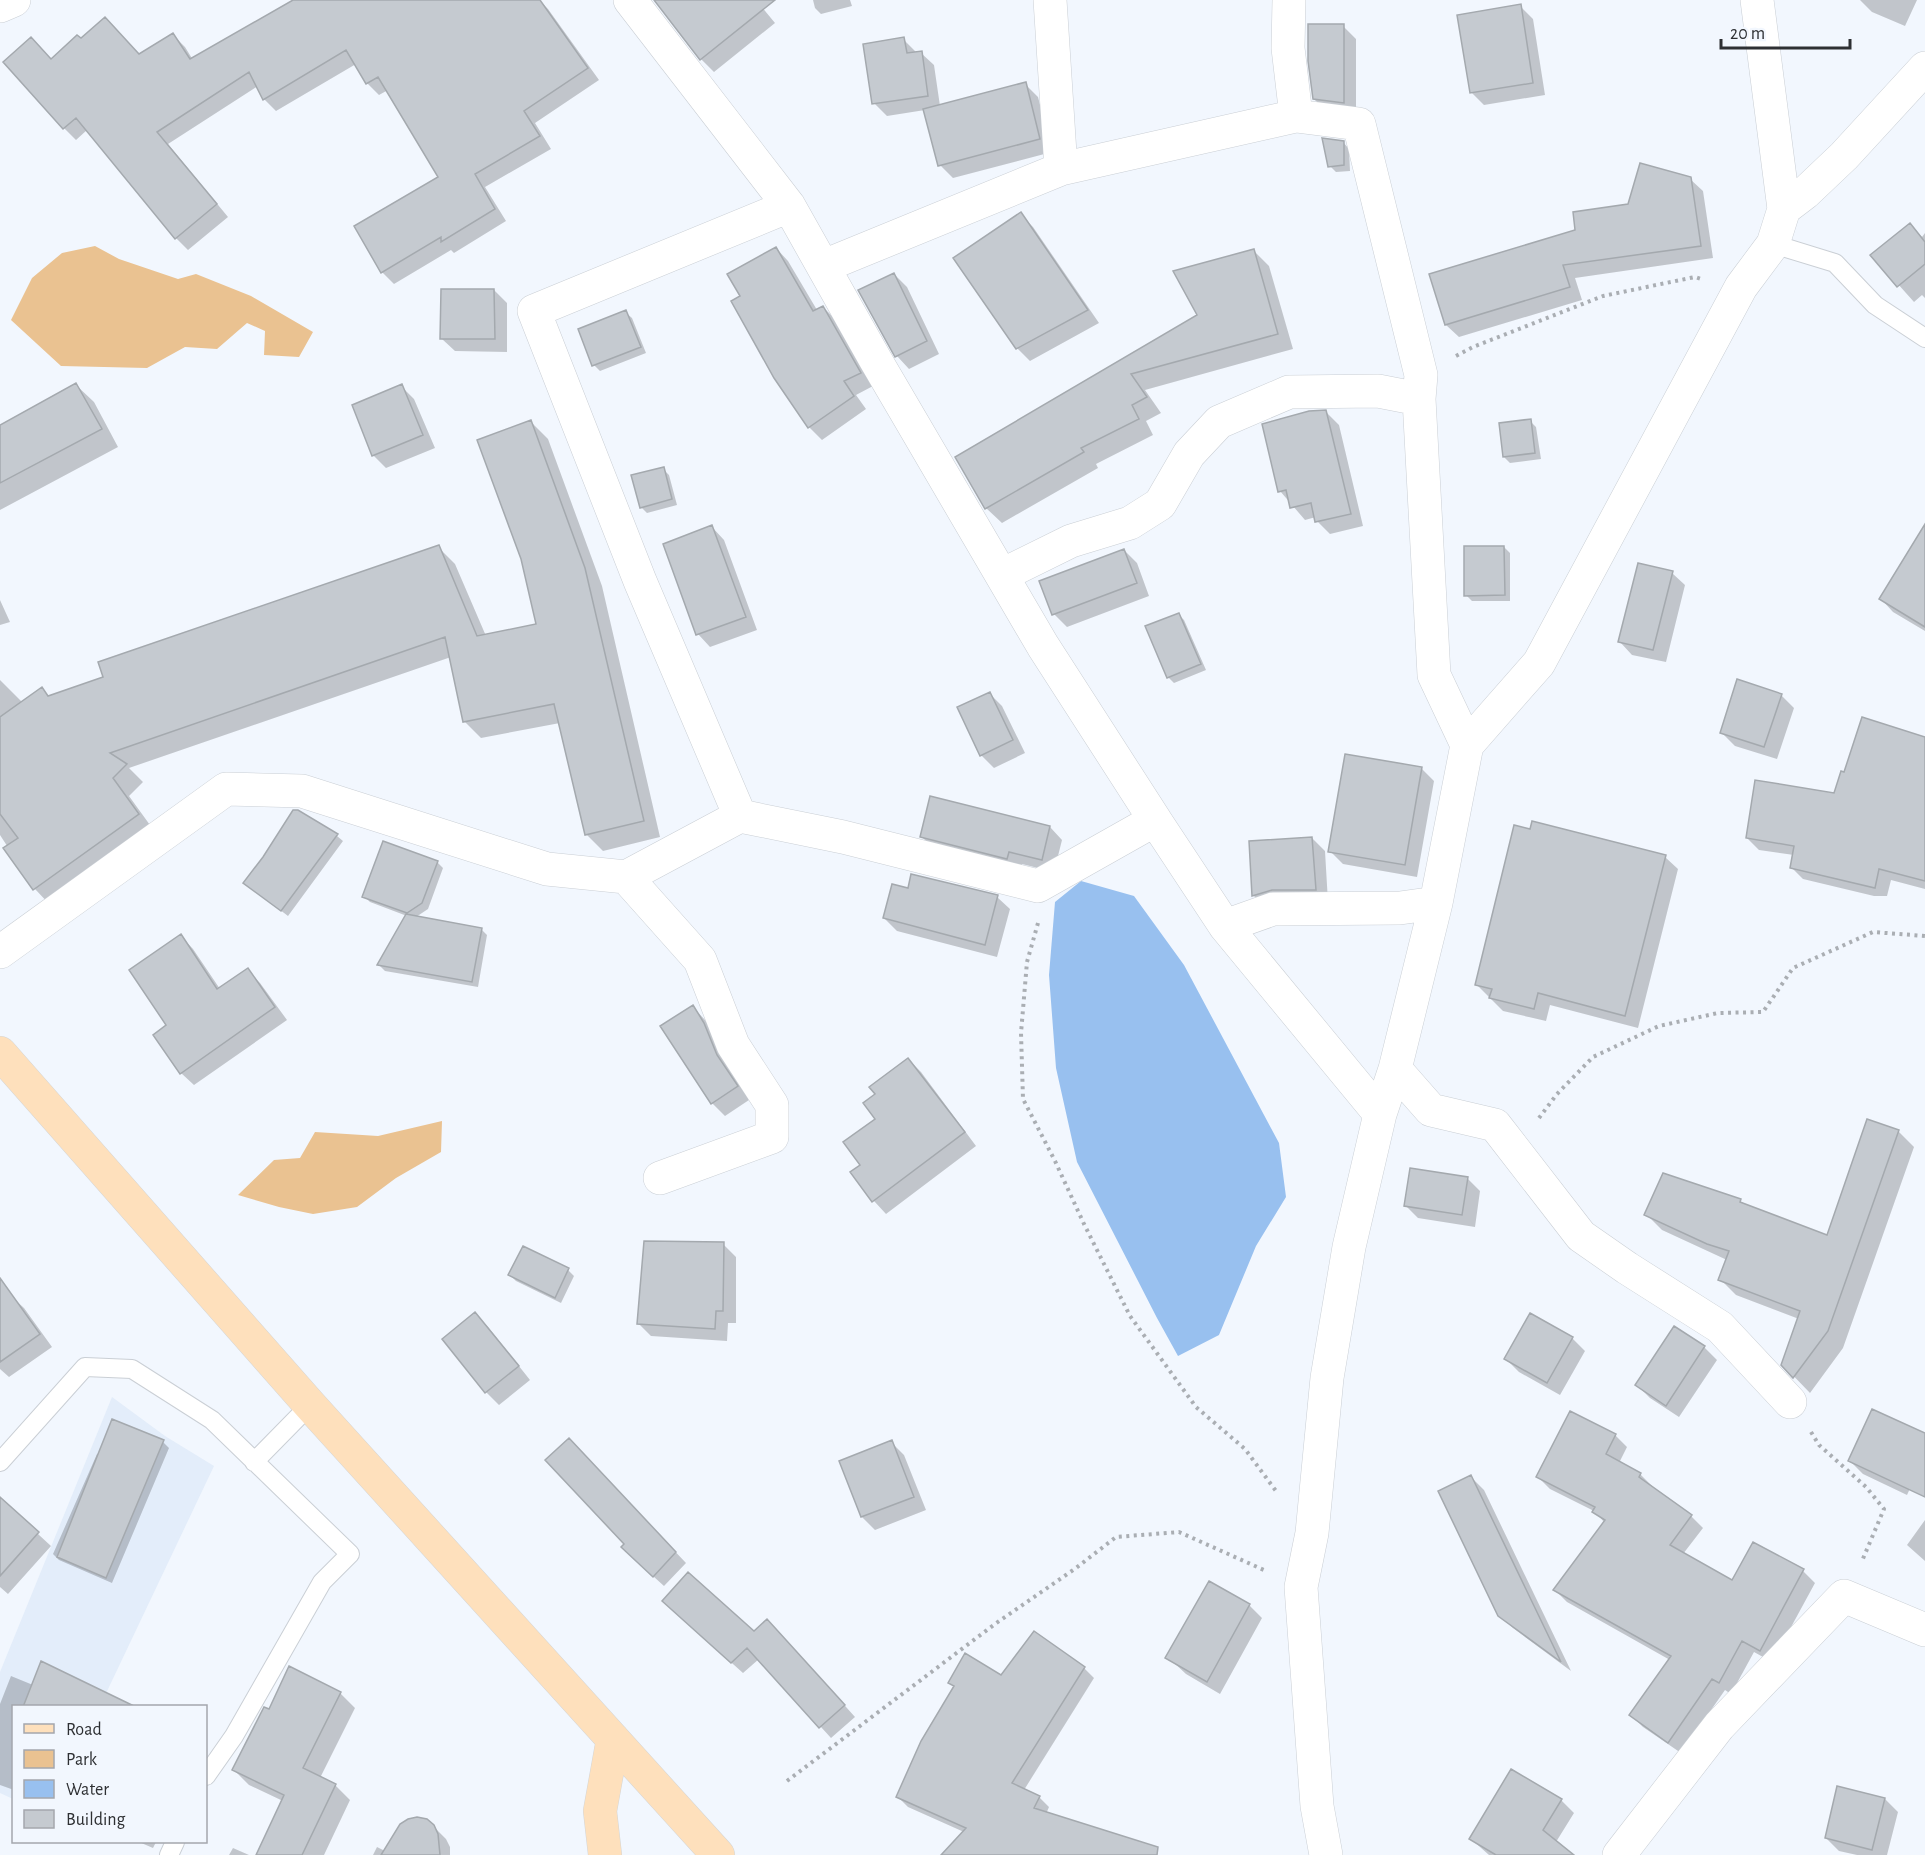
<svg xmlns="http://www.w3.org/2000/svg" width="1925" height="1855" viewBox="0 0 1925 1855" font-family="'Alegreya Sans',sans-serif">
	<rect width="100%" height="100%" fill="#f2f7fe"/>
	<!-- built -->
	<path fill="#e3edfa" d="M112,1397L165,1436L214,1466L100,1706H14L13,1799L0,1793V1672Z"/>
	<!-- green -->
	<path fill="#eac291" d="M95,246L119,259L178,279L196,274L251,296L313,332L299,357L264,355L265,331L247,323L217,349L185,347L147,368L61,366L11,320L32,278L62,253Z
		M442,1121L441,1152L396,1178L357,1207L313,1214L279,1207L238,1195L274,1160L300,1158L315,1132L378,1136Z"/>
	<!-- water -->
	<path fill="#98c0ef" d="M1081,881L1134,896L1184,965L1279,1143L1286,1197L1256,1246L1219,1335L1178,1356L1157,1318L1077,1162L1056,1068L1049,975L1055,902Z"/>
	<!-- shadow -->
	<path fill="#0003" d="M296,0H539L548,9L599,80L535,123L551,149L485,187L506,221L454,253L451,250L394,284L382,272L440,177L388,90L379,95L367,83L356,64L276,111L264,99L258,86L168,144L228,217L188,250L176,238L87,130L76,140L64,128L52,60L140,56L173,35L185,47L193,60Z
		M656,0H756L775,23L714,72L701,59Z
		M813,0H850L852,6L821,14L815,8Z
		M1860,0H1917L1905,26L1872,12Z
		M1520,6L1533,19L1545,95L1484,105L1471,92Z
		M1343,26L1356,39V115L1327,112L1314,99Z
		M903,39L917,53H921L934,65L940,106L1025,84L1038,97L1052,152L953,178L940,165L925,110L887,116L874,103Z
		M1343,142L1349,149L1350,171L1336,172L1330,166Z
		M1690,179L1703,191L1713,258L1575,278L1582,300L1459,337L1446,325L1577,231Z
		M1020,214L1033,227L1099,323L1030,361L1017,348Z
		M1910,225L1922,237L1925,233V298L1922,295L1914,302L1872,255Z
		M776,248L788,261L817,310L823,307L836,320L873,386L856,395L866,409L822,440L809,427L742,297Z
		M1254,251L1269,266L1293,349L1145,390L1161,413L1146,421L1153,435L1096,464L1098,468L1002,523L986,508L957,458L1199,315Z
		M894,274L907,287L939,354L909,369L897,356Z
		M494,290L507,303V352L455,351L442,339Z
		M625,312L632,318L646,353L600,371L594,365Z
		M76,385L94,402L118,447L0,510V427Z
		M401,386L414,399L435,448L386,468L373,455Z
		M1326,412L1339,425L1363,526L1330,534L1317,521L1316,517L1305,520L1280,491Z
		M1530,421L1536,427L1541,459L1510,463L1504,457Z
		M531,422L548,439L602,586L660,837L603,851L586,834L560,723L481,738L464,721L451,657L129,768L143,782L129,796L155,832L51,906L35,889L0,835V680L23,703L42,689L49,697L105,678L438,547L455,564L486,636L538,625Z
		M663,469L669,475L677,505L647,513L641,507Z
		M712,527L724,540L757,630L710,647L698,634L665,545Z
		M1925,527V631L1893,612L1881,599Z
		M1504,547L1510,553V601H1472L1466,595Z
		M1124,550L1137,563L1149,596L1067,627L1054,614L1041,582Z
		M1672,573L1685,585L1666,662L1632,655L1620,642Z
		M0,600L10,622L0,625Z
		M1178,614L1184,620L1206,670L1174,683L1168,677Z
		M989,693L1002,706L1025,753L994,768L981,755Z
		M1781,695L1794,708L1777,759L1735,746L1722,733Z
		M1925,738V889L1891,880L1887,896H1874L1803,879L1791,867L1794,855L1759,850L1747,838L1835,795Z
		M1421,768L1434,781L1417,877L1343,864L1330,851Z
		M298,811L337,836L343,841L288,916L245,883Z
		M1050,827L1062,840L1054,872L1022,864L1020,871L935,850L922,837Z
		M1312,838L1325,851L1328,902L1266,909L1254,896L1251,843Z
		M1665,857L1678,869L1638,1028L1550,1005L1546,1021L1503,1011L1476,984Z
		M437,862L443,868L428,909L416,917L481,929L487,935L478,987L385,971L379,965L407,916L370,902L364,896Z
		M909,890L997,897L1010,909L997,957L897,931L884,918Z
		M181,936L193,949L220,989L247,970L260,983L287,1020L194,1085L181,1073Z
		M693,1007L705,1020L717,1037L749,1100L725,1116L712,1103Z
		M908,1059L921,1072L976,1146L886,1214L874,1201L862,1165L877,1119V1095Z
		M1898,1131L1914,1147L1843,1348L1810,1393L1783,1365L1799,1319L1736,1295L1720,1279L1727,1260L1662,1230L1646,1214L1664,1175L1741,1201L1746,1206L1828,1236Z
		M1467,1178L1480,1191L1475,1227L1418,1218L1405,1205Z
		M723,1244L736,1257V1323H728L727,1341L651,1336L638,1323Z
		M524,1248L568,1270L574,1276L561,1303L516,1281L510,1275Z
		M11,1296L24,1308L52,1347L9,1377L0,1369V1303Z
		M475,1314L488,1327L530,1380L499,1405L486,1392Z
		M1674,1328L1704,1347L1717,1360L1679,1417L1650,1398L1637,1385Z
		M1572,1338L1585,1351L1560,1395L1519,1372L1506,1359Z
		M1615,1435L1627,1447L1619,1463L1640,1474L1652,1486V1488L1691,1516L1703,1528L1683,1554L1732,1582L1753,1544L1803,1571L1815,1583L1772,1662L1754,1652L1731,1694L1725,1690L1681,1753L1643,1727L1631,1715L1670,1660L1567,1602L1555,1590L1605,1523L1594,1511L1550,1489L1538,1477Z
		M1925,1439V1456L1907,1495L1863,1474L1850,1461Z
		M163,1442L169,1448L112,1583L59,1560L53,1554L97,1454Z
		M891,1442L904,1455L926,1510L875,1530L862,1517L841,1461Z
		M580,1451L686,1563L664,1586L633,1558Z
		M1471,1477L1484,1490L1571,1671L1513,1628L1499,1615Z
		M0,1499L51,1546L8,1594L0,1587Z
		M1925,1520V1561L1907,1545Z
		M1210,1583L1250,1606L1262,1618L1220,1694L1186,1674L1172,1661Z
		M675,1612L754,1633L779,1632L855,1717L831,1738L759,1659L743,1673Z
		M1084,1668L1094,1678L1024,1790L1039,1797L1049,1807L1046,1814L1115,1855H943L964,1832L908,1807L898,1797L955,1688L950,1682Z
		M11,1676L33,1685L132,1706H14V1790L0,1785V1704Z
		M340,1693L355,1708L320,1778L335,1785L350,1800L324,1855H257L283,1801L249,1785L234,1770L269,1711Z
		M1838,1788L1885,1799L1898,1812L1887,1855H1857L1839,1851L1826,1838Z
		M1561,1800L1574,1813L1556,1842L1572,1855H1489L1471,1839Z
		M433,1826L446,1839L450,1847V1855H373L377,1847L385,1851Z
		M139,1842H156L153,1848Z
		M233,1848L249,1855H229Z"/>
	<!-- building -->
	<path fill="#c5cad0" stroke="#a4a9ae" stroke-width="1.5" d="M293,0H540L588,68L524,111L540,136L475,174L495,209L441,242V237L381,273L354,226L438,177L378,77L366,84L346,50L263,100L249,72L157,132L217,204L175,239L76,118L63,129L3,62L31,37L51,59L77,35L81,38L105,17L139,54L173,33L190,59Z
		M654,0H775L700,60Z
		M1521,4L1533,83L1470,93L1457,15Z
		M1308,24H1344V103L1313,99L1308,61Z
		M904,37L907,53L922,51L928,96L872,104L863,44Z
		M1026,82L1040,139L938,166L923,109Z
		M1322,138L1344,141V165L1328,167Z
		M1640,163L1691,177L1701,246L1563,265L1570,287L1445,325L1429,274L1575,230L1573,212L1628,204Z
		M1021,212L1088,310L1016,349L953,258Z
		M1910,223L1925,242V264L1897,287L1870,255Z
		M776,247L813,311L823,306L861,373L844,381L854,396L808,428L774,378L731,301L740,296L727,274Z
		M1254,249L1278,334L1131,374L1147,397L1132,405L1139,419L1081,448L1084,452L985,509L955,457L1197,315L1173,271Z
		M894,273L927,341L895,357L858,290Z
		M441,289H494L495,339H440Z
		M626,310L641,347L592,366L578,329Z
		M76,383L102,429L0,483V425Z
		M402,384L423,435L372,456L352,405Z
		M1326,410L1351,514L1315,522L1311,503L1290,508L1286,490L1278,492L1262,424L1309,411Z
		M1531,419L1535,453L1503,457L1499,423Z
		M531,420L585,568L644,821L585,835L554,704L463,722L445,637L110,753L127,764L113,778L139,814L33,890L3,848L18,838L0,814V717L42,687L48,696L103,677L98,662L439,545L477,636L536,624L521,559L477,440Z
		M664,467L672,499L640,508L631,475Z
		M1925,524V627L1879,599Z
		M712,525L746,617L696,635L663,544Z
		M1464,546H1504L1505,595L1464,596Z
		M1124,549L1137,583L1052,615L1039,581Z
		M1638,563L1673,571L1653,650L1618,642Z
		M1179,613L1201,664L1167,678L1145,626Z
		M1737,679L1782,694L1764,747L1720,733Z
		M990,692L1013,740L980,756L957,707Z
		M1862,717L1925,737V881L1879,869L1875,888L1790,868L1794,846L1746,838L1755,780L1834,793L1841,771L1844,772Z
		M1345,754L1422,767L1405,865L1328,852Z
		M930,796L1050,826L1042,860L1009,852L1007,859L920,837Z
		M293,810H298L338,834L281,911L243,883L263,857Z
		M1532,821L1666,855L1625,1016L1538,993L1534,1009L1489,998L1492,989L1475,985L1514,825L1530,829Z
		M1312,837L1316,890H1272L1252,896L1249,841Z
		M383,841L438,861L422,903L407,913L362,897Z
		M911,874L998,895L985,945L883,918L892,884L908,888Z
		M406,914L482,928L472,982L377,965Z
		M181,934L217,989L248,968L275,1007L180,1074L153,1035L166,1025L129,970Z
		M693,1005L704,1023L717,1055L738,1086L711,1104L660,1026Z
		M908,1058L965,1132L872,1202L850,1172L860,1165L843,1142L875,1119L863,1103L875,1094L869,1087Z
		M1867,1119L1899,1130L1828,1331L1793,1378L1781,1365L1800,1311L1718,1280L1729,1251L1707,1244L1644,1215L1663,1173L1741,1199L1740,1202L1827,1235Z
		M1410,1168L1468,1177L1462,1215L1404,1206Z
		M644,1241L724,1242L723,1311H716L715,1329L637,1324Z
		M523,1246L569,1268L555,1298L508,1275Z
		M0,1278L40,1334L0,1362Z
		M475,1312L519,1366L485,1393L442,1339Z
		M1530,1313L1573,1337L1547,1383L1504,1359Z
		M1674,1326L1705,1346L1666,1406L1635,1385Z
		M1872,1409L1925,1433V1497L1848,1461Z
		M1570,1411L1616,1434L1606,1454L1641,1473L1639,1477L1692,1515L1670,1545L1732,1580L1753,1542L1804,1569L1760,1651L1742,1641L1719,1683L1712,1679L1668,1743L1629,1715L1671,1656L1553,1590L1605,1520L1592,1512L1595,1507L1536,1477Z
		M112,1419L164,1440L106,1578L57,1557Z
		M569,1438L676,1552L653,1577L621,1547L624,1544L545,1460Z
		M892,1440L914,1497L861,1517L839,1461Z
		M1471,1475L1561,1662L1498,1616L1438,1491Z
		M0,1497L39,1532L0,1576Z
		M688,1572L754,1631L767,1619L845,1705L819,1728L747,1648L731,1663L662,1601Z
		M1209,1581L1250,1604L1207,1682L1165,1658Z
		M1034,1631L1085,1667L1012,1783L1040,1796L1034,1808L1158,1847L1157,1855H941L966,1828L896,1797L921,1741L954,1686L948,1683L965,1653L1001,1675Z
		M41,1661L136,1707H23Z
		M289,1666L341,1692L303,1768L336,1784L302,1855H256L284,1795L232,1770L264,1707L269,1709Z
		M1511,1769L1562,1799L1543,1830L1574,1855H1496L1469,1839Z
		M1837,1786L1885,1798L1872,1850L1825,1838Z
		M417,1817L427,1819L434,1825L438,1834L440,1855H381L400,1824L408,1819Z"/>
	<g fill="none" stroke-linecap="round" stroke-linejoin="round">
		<defs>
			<path id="lane" d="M1773,244L1835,263L1875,305L1925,338
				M0,1462L85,1367L132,1369L212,1420L350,1554L322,1582L234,1736L206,1776
				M254,1462L310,1405
				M169,1855L175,1842"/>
			<path id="street" d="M1050,0L1061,169
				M1289,0L1288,48L1296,116L1359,124L1421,375L1419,399L1434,675L1467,745
				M1757,0L1784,209
				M0,6L14,0
				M824,266L1061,169L1296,116
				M1002,575L1071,541L1130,523L1160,504L1189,454L1219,422L1289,392L1378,391L1419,399
				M740,816L640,581L534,311L789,206
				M1155,820L1225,926L1380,1114
				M626,877L700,960L733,1045L772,1105V1137L660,1178
				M1225,926L1273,909L1400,908L1436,903
				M0,952L226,789L302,791L547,869L626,877L740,816L843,837L1038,886L1155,820L1043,646L875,359L789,206L630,0
				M1395,1069L1431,1110L1495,1125L1581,1236L1627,1268L1720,1327L1790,1402
				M1326,1855L1317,1806L1301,1587L1312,1533L1327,1378L1349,1247L1380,1114L1395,1069L1436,903L1467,745L1539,663L1741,287L1773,244L1784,209L1805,193L1844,156L1925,68
				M1619,1855L1719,1726L1844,1596L1925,1630"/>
			<path id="primary" d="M0,1053L310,1405L718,1855
				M605,1855L600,1811L613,1739"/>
		</defs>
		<!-- lane casing -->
		<use href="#lane" stroke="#cacfd5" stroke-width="20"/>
		<!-- street casing -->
		<use href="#street" stroke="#cacfd5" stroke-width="34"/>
		<!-- primary casing -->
		<use href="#primary" stroke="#d5d6d6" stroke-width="34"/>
		<!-- path -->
		<path stroke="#aaaeb3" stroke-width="4" stroke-dasharray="3 4.5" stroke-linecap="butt" d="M1456,356L1473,347L1603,296L1695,277L1701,279
			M1038,923L1027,962L1021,1033L1023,1099L1055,1161L1084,1224L1130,1316L1196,1407L1245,1449L1276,1491
			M1539,1118L1557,1094L1593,1057L1659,1026L1718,1013L1763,1012L1793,968L1873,932L1925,936
			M1811,1432L1819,1445L1866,1487L1884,1509L1862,1561
			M787,1781L995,1624L1076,1568L1116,1537L1179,1532L1264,1570"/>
		<!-- lane -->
		<use href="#lane" stroke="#fff" stroke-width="18"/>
		<!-- street -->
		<use href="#street" stroke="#fff" stroke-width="33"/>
		<!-- primary -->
		<use href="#primary" stroke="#fee0bc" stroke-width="33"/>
	</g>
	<!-- legend -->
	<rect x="12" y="1705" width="195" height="138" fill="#f2f7fe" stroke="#a4a7ad" stroke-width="1.5"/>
	<rect x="24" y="1724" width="30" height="9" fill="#fee0bc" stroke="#a4a7ad" stroke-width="1.5"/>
	<text x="66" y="1735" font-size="18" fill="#2e3033">Road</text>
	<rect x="24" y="1750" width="30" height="18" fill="#eac291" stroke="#a4a7ad" stroke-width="1.5"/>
	<text x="66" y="1765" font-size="18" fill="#2e3033">Park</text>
	<rect x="24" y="1780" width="30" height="18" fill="#98c0ef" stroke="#a4a7ad" stroke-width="1.5"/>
	<text x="66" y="1795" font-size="18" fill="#2e3033">Water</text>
	<rect x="24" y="1810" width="30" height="18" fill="#c5cad0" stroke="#a4a7ad" stroke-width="1.5"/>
	<text x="66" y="1825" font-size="18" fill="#2e3033">Building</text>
	<!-- scale -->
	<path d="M1721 39v9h129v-9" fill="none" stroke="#2e3033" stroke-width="3"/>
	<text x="1730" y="39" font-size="18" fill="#2e3033" stroke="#f2f7fe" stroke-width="4.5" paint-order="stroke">20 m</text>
</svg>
